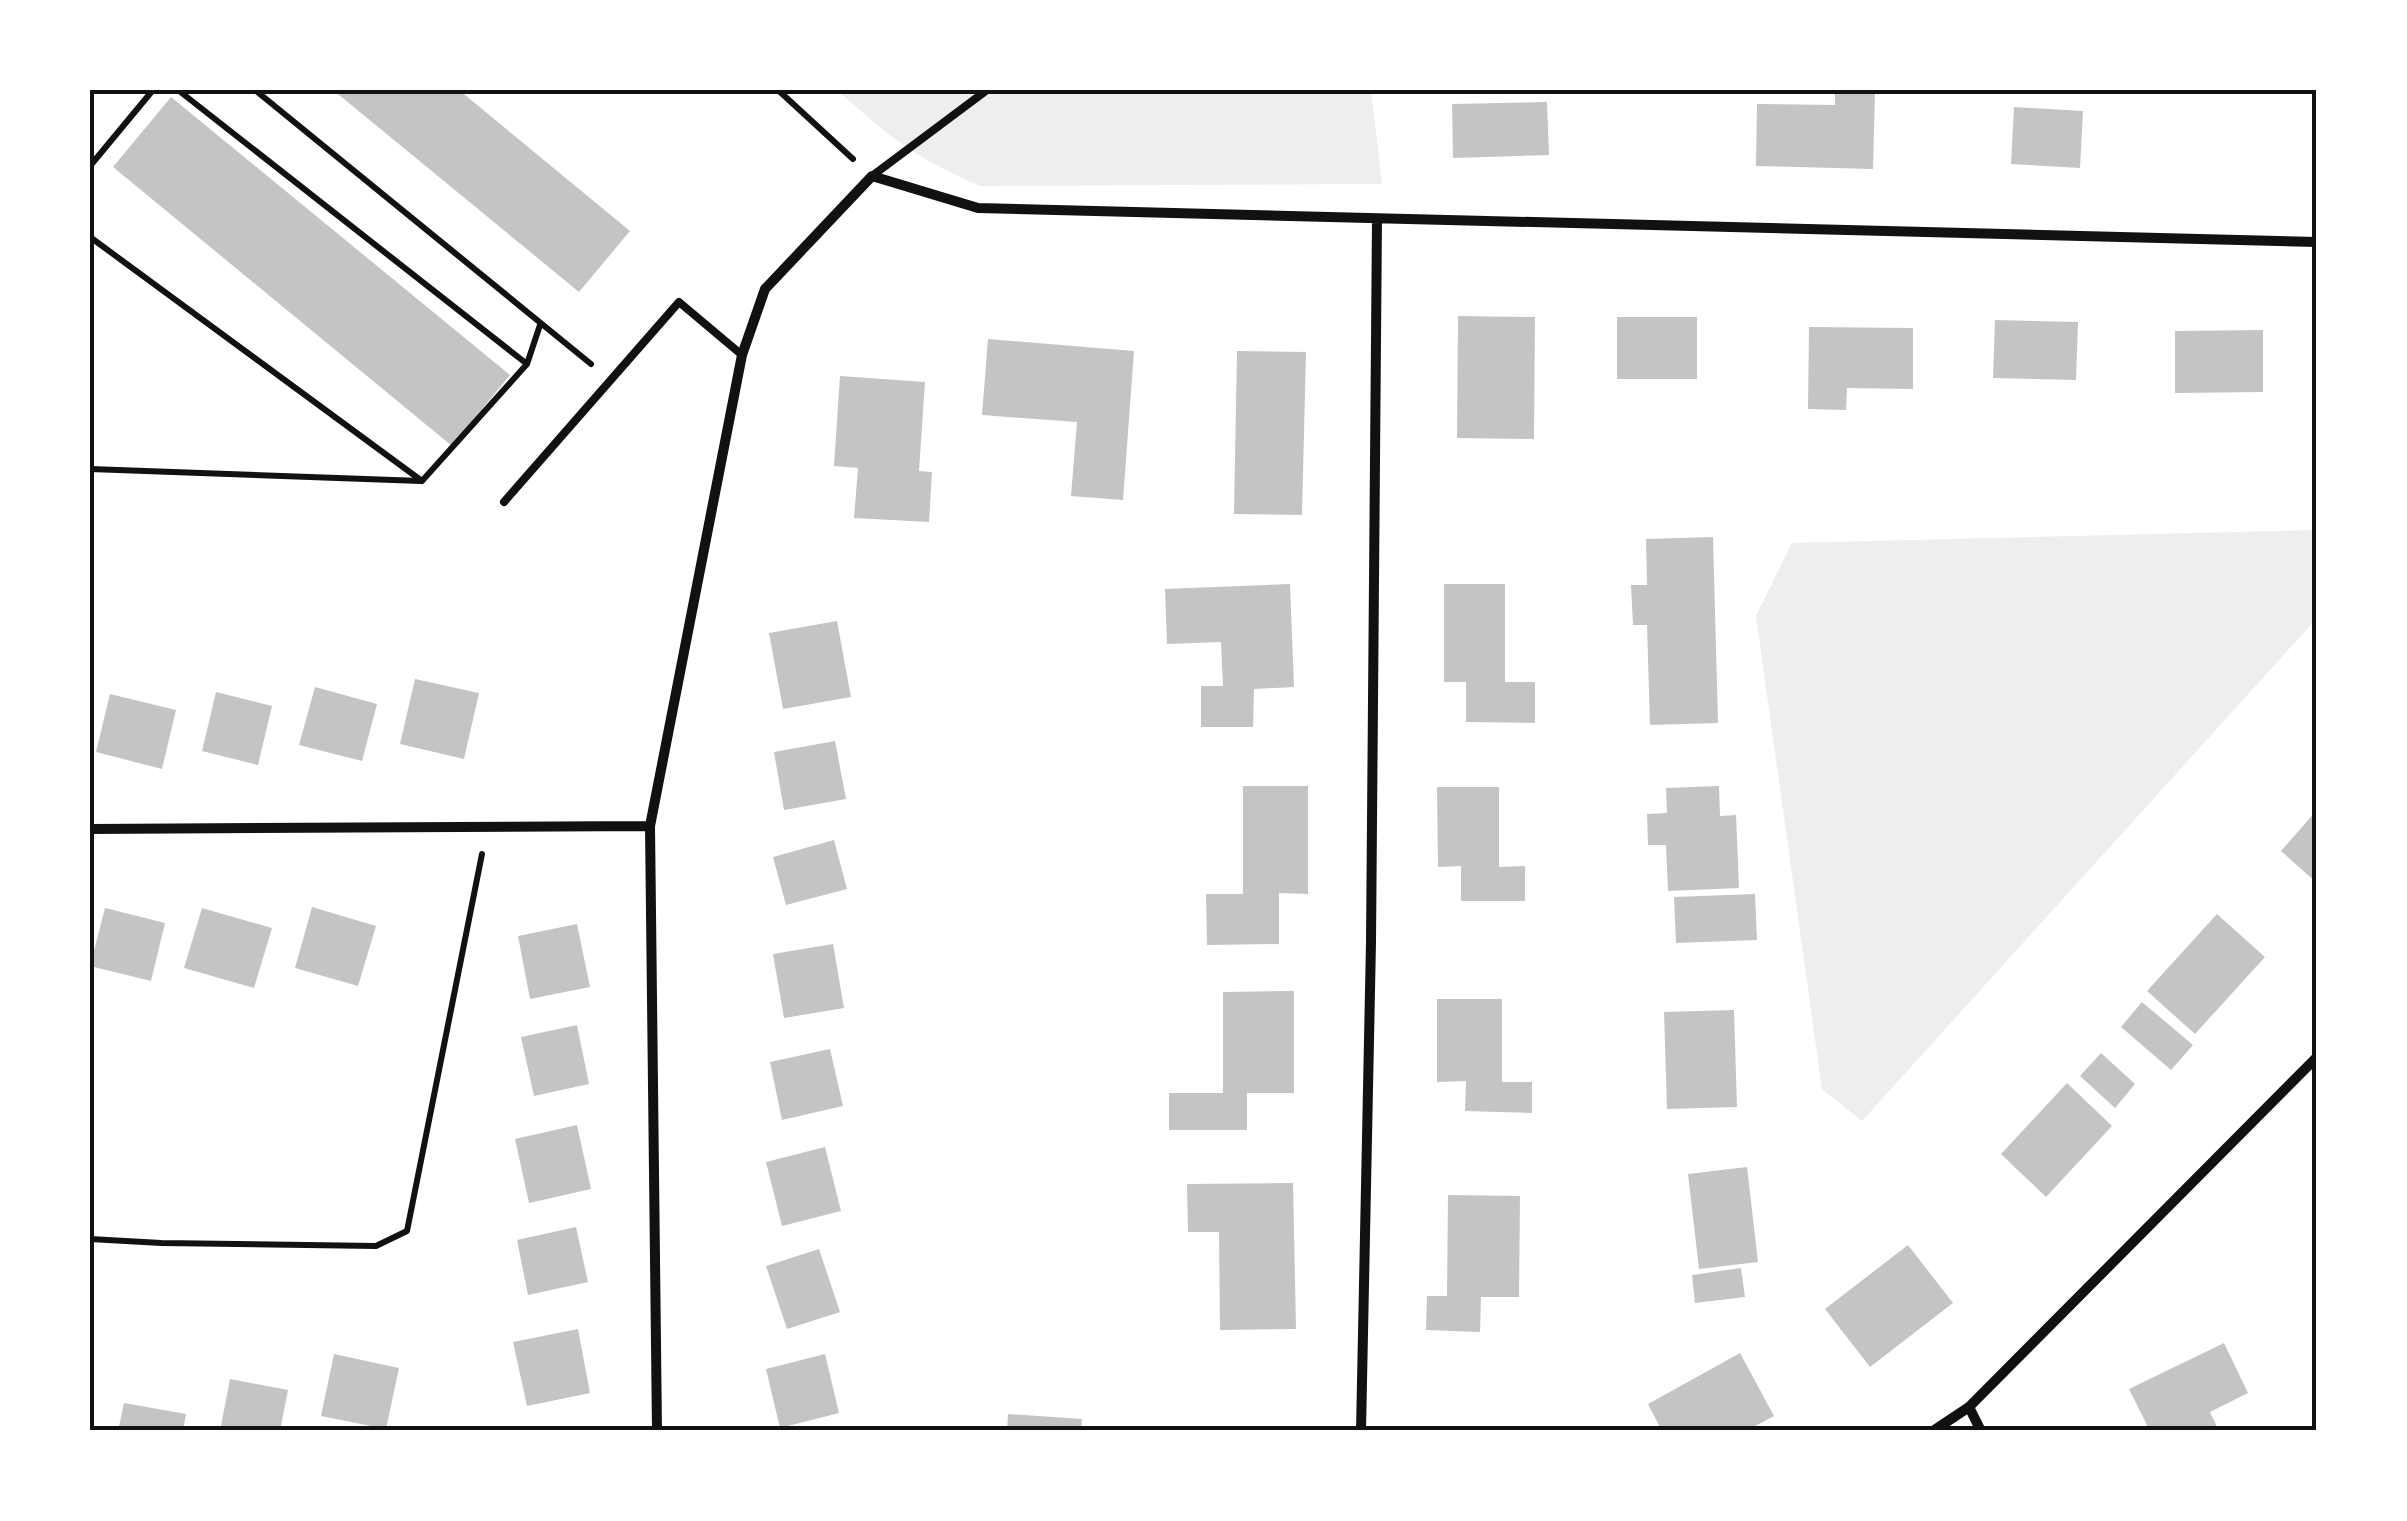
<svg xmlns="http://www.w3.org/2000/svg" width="2407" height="1521" viewBox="0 0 2407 1521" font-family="Cabin,sans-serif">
	<rect width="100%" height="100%" fill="#fff"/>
	<!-- green -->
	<path fill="#eee" d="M837,90H1371L1382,184L981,186C917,160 887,135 837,90Z
		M2317,530V618L1862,1121L1822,1089L1756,616L1792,543Z"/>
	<!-- building -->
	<path fill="#c4c4c4" d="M333,90H459L630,231L579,292Z
		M1835,90H1875L1873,169L1756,166L1757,104L1835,105Z
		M171,97L510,375L452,446L113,167Z
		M1547,102L1549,155L1453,158L1452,104Z
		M2014,107L2083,111L2080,168L2011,164Z
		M1458,316L1535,317L1534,439L1457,438Z
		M1617,317H1697V379H1617Z
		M1995,320L2078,322L2076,380L1993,378Z
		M1809,327L1913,328V389L1847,388L1846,410L1808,409Z
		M2263,330V392L2175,393V331Z
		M988,339L1134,351L1123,500L1071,496L1077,422L982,415Z
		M1237,351L1306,352L1302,515L1234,514Z
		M840,376L925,382L919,471L932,472L929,522L854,518L858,468L834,466Z
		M1713,537L1718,723L1650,725L1647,625H1633L1631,585H1647L1646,539Z
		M1290,584L1294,687L1254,689L1253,727H1201V686H1223L1221,642L1167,644L1165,589Z
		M1444,584H1505V682H1535V723L1466,722V682H1444Z
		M837,621L851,697L783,709L769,633Z
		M415,679L479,693L464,759L400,744Z
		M315,687L377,704L362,761L299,745Z
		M216,692L272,706L258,765L202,751Z
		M110,694L176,710L162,769L96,752Z
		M835,741L846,799L784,810L774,752Z
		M1243,786H1308V894L1279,893V944L1207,945L1206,894H1243Z
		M1719,786L1720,816L1736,815L1739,888L1668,891L1666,845H1648L1647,814L1667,813L1666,788Z
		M1437,787H1499V867L1525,866V901H1461V866L1438,867Z
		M2317,810V883L2281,851Z
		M834,840L847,889L786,905L773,857Z
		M1755,894L1757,940L1676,943L1674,897Z
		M312,907L376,926L358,986L295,968Z
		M105,908L165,923L151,981L90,966Z
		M202,908L272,928L254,988L184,968Z
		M2217,914L2265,957L2195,1034L2147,991Z
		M577,924L590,987L530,999L518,936Z
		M833,944L844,1008L784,1018L773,954Z
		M1294,991V1093H1247V1130H1169V1093H1223V992Z
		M1437,999H1502V1082H1532V1113L1465,1111L1466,1081L1437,1082Z
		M2142,1002L2193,1045L2171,1070L2121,1027Z
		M1734,1010L1737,1107L1667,1109L1664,1012Z
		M577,1025L589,1084L534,1096L521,1037Z
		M830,1049L843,1106L782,1120L770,1062Z
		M2101,1053L2135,1084L2115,1108L2080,1076Z
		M2067,1083L2112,1126L2046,1197L2001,1154Z
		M577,1125L591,1189L529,1203L515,1139Z
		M825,1147L841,1211L782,1226L766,1162Z
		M1747,1167L1758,1262L1699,1269L1688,1174Z
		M1293,1183L1296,1329L1220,1330L1219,1232H1188L1187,1184Z
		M1448,1195L1520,1196L1519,1297H1481L1480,1332L1426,1330L1427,1296H1447Z
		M576,1227L588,1282L528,1295L517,1240Z
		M1908,1245L1953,1303L1870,1367L1825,1309Z
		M819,1249L840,1312L787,1329L766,1266Z
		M1741,1268L1745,1297L1695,1303L1692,1275Z
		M578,1329L590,1393L527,1406L513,1342Z
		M2224,1343L2248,1393L2210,1412L2219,1431H2150L2129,1389Z
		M1740,1353L1774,1416L1746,1431H1662L1648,1404Z
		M334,1354L399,1368L386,1429L321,1416Z
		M825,1354L839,1413L780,1428L766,1369Z
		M230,1379L288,1390L280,1431H220Z
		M124,1403L186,1414L183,1431H118Z
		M1008,1414L1082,1419L1081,1431H1007Z"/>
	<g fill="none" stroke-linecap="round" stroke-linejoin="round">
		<!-- path -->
		<path stroke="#111" stroke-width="6" d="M178,90L527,364
			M255,90L591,364
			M778,90L853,159
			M90,166L153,90
			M90,237L422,481L527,364L540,325
			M90,469L421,481
			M90,1239L161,1243L376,1246L407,1231L482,854"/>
		<!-- service -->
		<path stroke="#111" stroke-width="8" d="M872,176L987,90
			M504,502L679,302L742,355"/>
		<!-- minor -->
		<path stroke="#111" stroke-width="10" d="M90,829L650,826
			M1969,1407L1981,1431
			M657,1431L650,826L742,355L765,289L872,176L978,208L2317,242
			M1361,1431L1371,942L1377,219
			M1933,1431L1969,1407L2317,1057"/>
	</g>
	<!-- border -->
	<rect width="2407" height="1521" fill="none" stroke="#ffffff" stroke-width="185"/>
	<rect x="92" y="92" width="2222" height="1336" fill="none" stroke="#111" stroke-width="4"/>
</svg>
